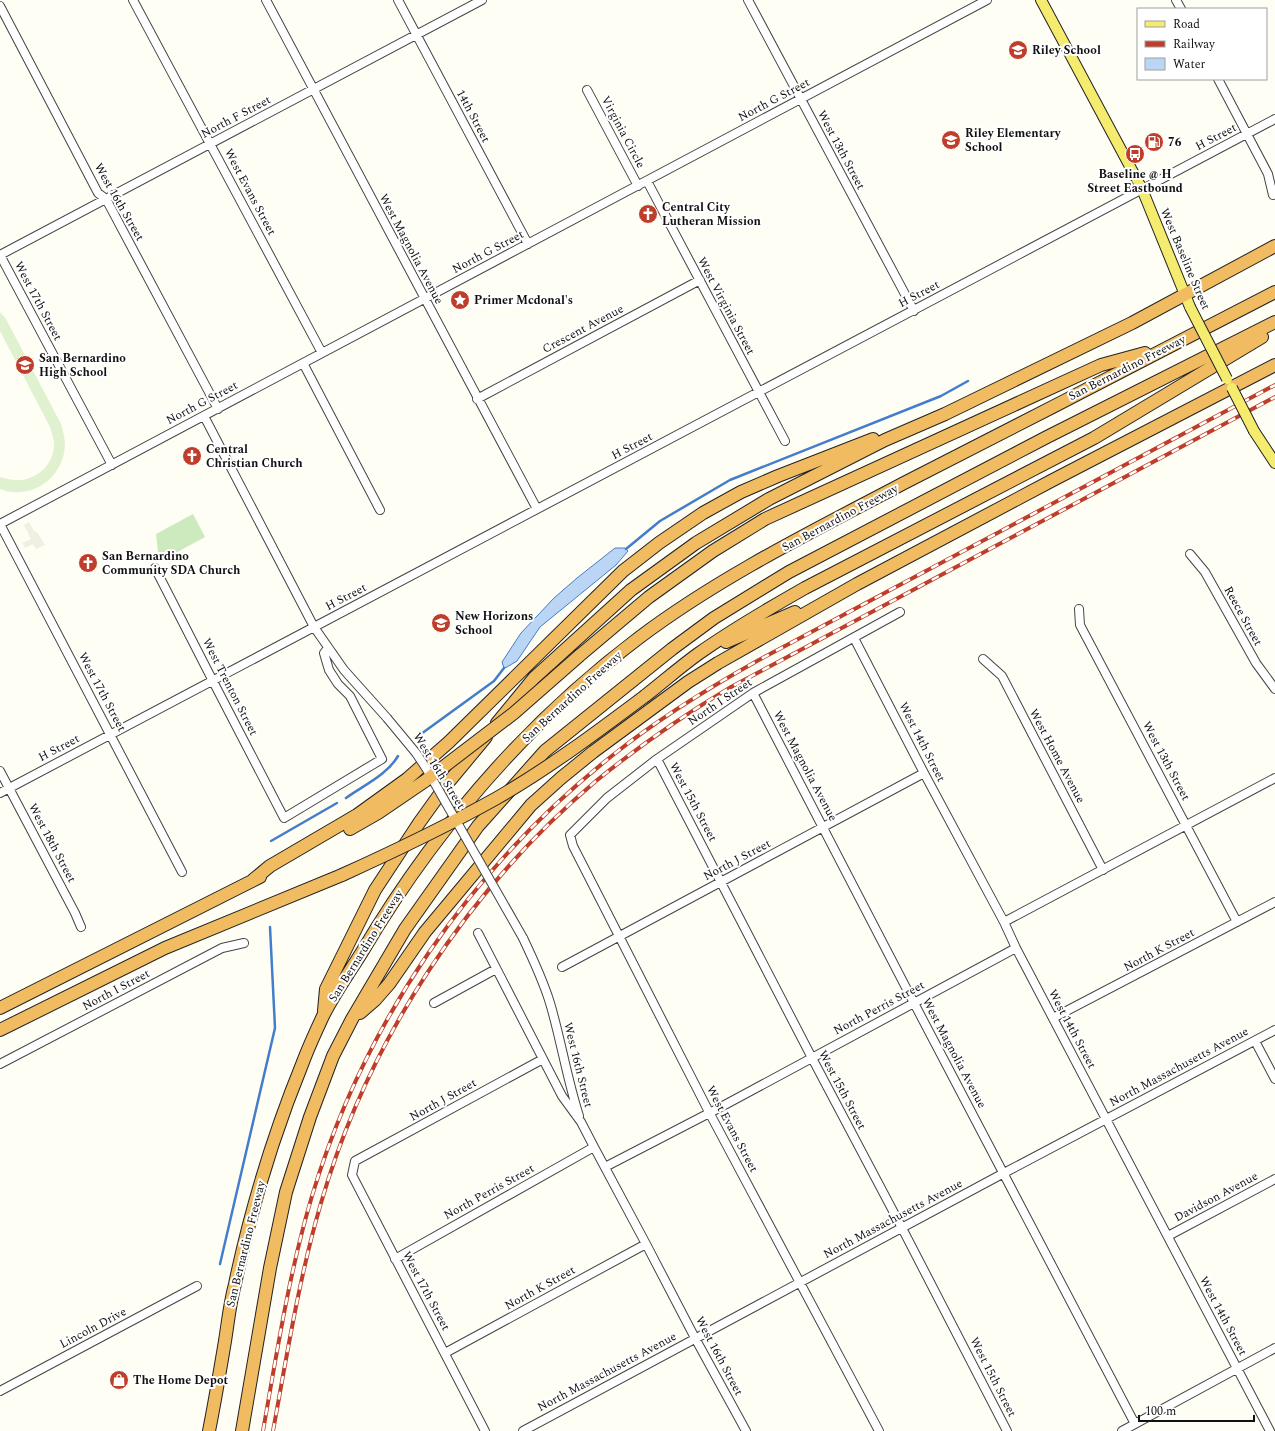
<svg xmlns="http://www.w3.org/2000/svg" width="1275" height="1431" viewBox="0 0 1275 1431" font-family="Spectral,serif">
<rect width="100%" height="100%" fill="#fffef5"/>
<path fill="#cdeabe" d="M193,514L205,537L172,555L171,553L158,552L156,534Z"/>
<path fill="#e0f1d0" d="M0,312L6,319L61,424C63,431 65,438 65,445C64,473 40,495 12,492C8,492 4,490 0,489V477C5,478 11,480 16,480C35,481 53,466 54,446C54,439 52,433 50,427L0,331Z"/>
<path fill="#f1efe2" d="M29,522L34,531L37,532L45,545L36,549L33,544L25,548L22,543L31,539L24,525Z"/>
<path fill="#bbd5f5" stroke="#437dcb" d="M615,548H625L628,551L616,565L540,627L517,661L507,667L504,668L502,662L521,633L554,598L577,578Z"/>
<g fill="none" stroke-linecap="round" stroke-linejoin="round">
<path stroke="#437dcb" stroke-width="2.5" d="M626,549L660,521L730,480L941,396L968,381
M421,734L494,681L504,668
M346,798C364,785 387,775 398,756
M271,841L337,803
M220,1264L275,1028L270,927"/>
<g stroke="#444" stroke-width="10">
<path id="minor" d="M133,0L322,353
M266,0L537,509
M398,0L528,244
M748,0L914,311
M1176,0L1181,9
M0,6L98,193L106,199L218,409
M1218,79L1268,174L1273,195
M587,90L638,186
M647,181L785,441
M303,363L380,510
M477,399L700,280
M204,416L314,627L344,670L387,718
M112,465L0,255L482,0
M0,524L987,0
M0,524L182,872
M1190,554L1205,572L1256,663L1275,689
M155,568L217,689L284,818L382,759L350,696L338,684L329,670L324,653L328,648
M1079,609L1080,625L1237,922
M854,638L924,773L1004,922L1016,948L1270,1431
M983,659L1002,676L1103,870
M753,693L914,1003L1135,1424
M657,759L812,1058L902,1228L1007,1431
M0,771L75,913L81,927
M0,793L1275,119
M1004,922L1275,778
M478,933L562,1096L581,1122L594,1147L646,1244L695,1338L746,1431
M523,938C533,959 543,980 550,1003C561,1040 567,1079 579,1116
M562,967L924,773
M434,1003L496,969
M1053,1018L1275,902
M1255,1041L1275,1079
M0,1064L222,948L244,943
M605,1167L719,1108L1016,948
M1168,1236L1275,1179
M395,1259L594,1147
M445,1353L646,1244
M0,1391L197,1286
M485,1431L352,1175L355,1161L543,1059
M523,1431L1004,1173L1275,1030
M879,1431L709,1112L573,846L570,835L607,798L657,759L753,693L900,612
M1122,1431L1275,1348"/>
</g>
<g stroke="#222" stroke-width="12">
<path id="major" d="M1041,0L1142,189L1190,307
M1254,431L1275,463"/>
</g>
<g stroke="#222" stroke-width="14">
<path id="highway" d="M726,642L795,612
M579,656L649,597L713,551L765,519L1101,365L1145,353
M645,696C663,682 680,667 698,654C732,630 768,609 805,588L1094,438L1262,337
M497,723L534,678L631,590L696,543L769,499L885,440L945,414L1132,323L1275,246
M350,829L378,813L425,781
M253,880L270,866L357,815L407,779L449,742L623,571L659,543L703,513L741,492L778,476L873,439
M0,1008L260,877
M324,1011L326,989L375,890L419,823L447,784L486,737
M360,1013L375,1000L389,984L425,932L531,805L561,778L593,752L688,682L718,663L857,584L1053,480L1275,365
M0,1030L165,948L342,875
M209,1431C215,1401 220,1371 225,1341C228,1322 230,1302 235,1284C251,1208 274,1133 303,1062C309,1046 316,1031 323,1016C334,994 349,973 362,952C435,829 526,723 640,637C721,576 817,529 906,482C1029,419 1153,356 1275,292
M242,1431L270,1268L286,1192L310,1117L333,1056L352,1019L405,929L478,826L545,751L672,649L714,618L789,572L1047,437L1275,322"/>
</g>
<use href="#minor" stroke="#fff" stroke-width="8"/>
<use href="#major" stroke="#f5eb6f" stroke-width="10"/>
<use href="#highway" stroke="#f0bb61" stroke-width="12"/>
<g stroke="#bf3d2b" stroke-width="4">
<path id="rail" d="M263,1431C277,1352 289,1273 312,1196C364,1023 471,867 613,755C658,719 707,689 757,661L1275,385
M273,1431C287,1355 299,1278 321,1203C368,1041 467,890 596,781C639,746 684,715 731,687L1275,397"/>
</g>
<use href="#rail" stroke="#fff" stroke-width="2.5" stroke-dasharray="8" stroke-linecap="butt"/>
<g stroke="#444" stroke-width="10" stroke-linecap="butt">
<path id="minor-bridge" d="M387,718L416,753L426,768L523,938"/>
</g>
<g stroke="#222" stroke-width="12" stroke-linecap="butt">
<path id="major-bridge" d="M1190,307L1227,379
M1232,388L1254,431"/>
</g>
<g stroke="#222" stroke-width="14" stroke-linecap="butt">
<path id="highway-bridge" d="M425,781L514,713L579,656
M342,875C395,851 447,826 497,798C549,768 597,732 645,696"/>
</g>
<use href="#minor-bridge" stroke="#fff" stroke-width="8"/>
<use href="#major-bridge" stroke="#f5eb6f" stroke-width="10"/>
<use href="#highway-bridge" stroke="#f0bb61" stroke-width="12"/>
</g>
<defs>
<g id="school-disc" transform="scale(1)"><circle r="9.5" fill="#bf3d2b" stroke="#fff"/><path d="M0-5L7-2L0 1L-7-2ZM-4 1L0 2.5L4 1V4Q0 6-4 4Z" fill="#fff"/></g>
<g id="fuel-disc" transform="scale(1)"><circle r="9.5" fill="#bf3d2b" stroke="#fff"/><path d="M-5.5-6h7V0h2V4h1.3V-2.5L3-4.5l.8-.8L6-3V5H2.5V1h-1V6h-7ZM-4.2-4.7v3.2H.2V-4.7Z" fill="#fff"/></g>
<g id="bus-disc" transform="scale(1)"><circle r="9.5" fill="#bf3d2b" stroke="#fff"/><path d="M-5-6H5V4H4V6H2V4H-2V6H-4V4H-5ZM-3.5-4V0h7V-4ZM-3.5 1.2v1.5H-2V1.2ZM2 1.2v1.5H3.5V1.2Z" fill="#fff"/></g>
<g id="church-disc" transform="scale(1)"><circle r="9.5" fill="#bf3d2b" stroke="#fff"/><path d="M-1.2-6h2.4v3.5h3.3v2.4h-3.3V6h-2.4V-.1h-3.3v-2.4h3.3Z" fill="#fff"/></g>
<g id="sight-disc" transform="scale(1)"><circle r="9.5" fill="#bf3d2b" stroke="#fff"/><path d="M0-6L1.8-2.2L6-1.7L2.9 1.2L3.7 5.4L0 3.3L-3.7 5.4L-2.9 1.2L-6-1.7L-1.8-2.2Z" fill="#fff"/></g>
<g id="shop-disc" transform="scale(1)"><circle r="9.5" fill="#bf3d2b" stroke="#fff"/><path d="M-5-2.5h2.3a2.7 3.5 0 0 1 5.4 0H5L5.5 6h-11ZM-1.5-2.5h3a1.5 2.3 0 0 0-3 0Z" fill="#fff"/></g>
</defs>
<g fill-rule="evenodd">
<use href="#school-disc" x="1018" y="50"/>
<use href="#school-disc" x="951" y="140"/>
<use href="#fuel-disc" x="1154" y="142"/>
<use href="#bus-disc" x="1135" y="154"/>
<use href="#church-disc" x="648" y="214"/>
<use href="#sight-disc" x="460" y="300"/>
<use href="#school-disc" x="25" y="365"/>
<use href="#church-disc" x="192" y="456"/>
<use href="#church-disc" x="88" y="563"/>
<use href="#school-disc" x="441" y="623"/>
<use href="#shop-disc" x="119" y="1380"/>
</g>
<g text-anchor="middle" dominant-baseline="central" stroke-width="4" stroke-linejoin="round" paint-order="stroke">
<g font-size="12" font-weight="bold" fill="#111" stroke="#fff" text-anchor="start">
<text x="1032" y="50">Riley School</text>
<text x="965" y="133">Riley Elementary<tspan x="965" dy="14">School</tspan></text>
<text x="1168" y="142">76</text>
<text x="1135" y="174" text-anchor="middle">Baseline @ H<tspan x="1135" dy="14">Street Eastbound</tspan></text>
<text x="662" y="207">Central City<tspan x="662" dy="14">Lutheran Mission</tspan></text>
<text x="474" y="300">Primer Mcdonal's</text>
<text x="39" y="358">San Bernardino<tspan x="39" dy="14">High School</tspan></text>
<text x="206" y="449">Central<tspan x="206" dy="14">Christian Church</tspan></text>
<text x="102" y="556">San Bernardino<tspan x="102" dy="14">Community SDA Church</tspan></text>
<text x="455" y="616">New Horizons<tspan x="455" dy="14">School</tspan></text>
<text x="133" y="1380">The Home Depot</text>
</g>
<g font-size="12" fill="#111" stroke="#fff">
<text transform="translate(774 100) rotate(-28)">North G Street</text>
<text transform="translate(473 116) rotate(62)">14th Street</text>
<text transform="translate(236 117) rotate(-28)">North F Street</text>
<text transform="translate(623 132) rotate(62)">Virginia Circle</text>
<text transform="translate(1216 137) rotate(-28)">H Street</text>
<text transform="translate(841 150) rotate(62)">West 13th Street</text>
<text transform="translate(250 192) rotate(62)">West Evans Street</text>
<text transform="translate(119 202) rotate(60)">West 16th Street</text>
<text transform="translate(411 249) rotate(62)">West Magnolia Avenue</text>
<text transform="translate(488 252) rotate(-28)">North G Street</text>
<text transform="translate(1185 259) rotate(67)">West Baseline Street</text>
<text transform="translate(919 294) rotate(-28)">H Street</text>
<text transform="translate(38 301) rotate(62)">West 17th Street</text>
<text transform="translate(726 306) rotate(62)">West Virginia Street</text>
<text transform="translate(583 329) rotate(-28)">Crescent Avenue</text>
<text transform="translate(1127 368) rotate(-27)">San Bernardino Freeway</text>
<text transform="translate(202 403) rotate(-28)">North G Street</text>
<text transform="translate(632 446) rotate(-28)">H Street</text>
<text transform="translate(840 518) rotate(-28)">San Bernardino Freeway</text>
<text transform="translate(346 597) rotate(-28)">H Street</text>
<text transform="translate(1243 616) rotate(61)">Reece Street</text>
<text transform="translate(230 687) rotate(63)">West Trenton Street</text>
<text transform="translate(102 692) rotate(62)">West 17th Street</text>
<text transform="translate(572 697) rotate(-42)">San Bernardino Freeway</text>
<text transform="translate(720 702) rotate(-34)">North I Street</text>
<text transform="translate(922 742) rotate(63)">West 14th Street</text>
<text transform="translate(59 748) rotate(-28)">H Street</text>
<text transform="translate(1057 756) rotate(62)">West Home Avenue</text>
<text transform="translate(1166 761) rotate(62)">West 13th Street</text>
<text transform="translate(805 766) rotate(62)">West Magnolia Avenue</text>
<text transform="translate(439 771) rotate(58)">West 16th Street</text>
<text transform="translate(693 802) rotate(62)">West 15th Street</text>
<text transform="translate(52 843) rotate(62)">West 18th Street</text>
<text transform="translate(737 860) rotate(-28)">North J Street</text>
<text transform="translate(366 946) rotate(-58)">San Bernardino Freeway</text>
<text transform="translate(1159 950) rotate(-28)">North K Street</text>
<text transform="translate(116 990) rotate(-28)">North I Street</text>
<text transform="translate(879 1008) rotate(-28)">North Perris Street</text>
<text transform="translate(1072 1029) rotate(62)">West 14th Street</text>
<text transform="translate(954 1053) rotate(62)">West Magnolia Avenue</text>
<text transform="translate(578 1065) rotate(76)">West 16th Street</text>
<text transform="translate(1179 1067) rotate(-28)">North Massachusetts Avenue</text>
<text transform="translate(842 1090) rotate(62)">West 15th Street</text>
<text transform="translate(443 1100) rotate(-29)">North J Street</text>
<text transform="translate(732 1129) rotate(62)">West Evans Street</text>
<text transform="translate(489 1192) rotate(-29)">North Perris Street</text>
<text transform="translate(1216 1197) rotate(-28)">Davidson Avenue</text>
<text transform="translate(893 1219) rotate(-28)">North Massachusetts Avenue</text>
<text transform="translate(246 1244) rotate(-76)">San Bernardino Freeway</text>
<text transform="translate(540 1288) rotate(-29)">North K Street</text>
<text transform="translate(426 1291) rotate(62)">West 17th Street</text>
<text transform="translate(1223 1316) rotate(62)">West 14th Street</text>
<text transform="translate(93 1328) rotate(-28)">Lincoln Drive</text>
<text transform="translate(719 1356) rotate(62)">West 16th Street</text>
<text transform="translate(607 1372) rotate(-28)">North Massachusetts Avenue</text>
<text transform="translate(993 1377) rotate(63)">West 15th Street</text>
</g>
</g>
<rect x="1137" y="8" width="130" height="72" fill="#ffffff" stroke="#a0a0a0"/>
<rect x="1145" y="21" width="20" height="6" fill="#f5eb6f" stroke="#a0a0a0"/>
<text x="1173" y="28" font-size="12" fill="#111111">Road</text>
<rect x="1145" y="41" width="20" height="6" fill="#bf3d2b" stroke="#a0a0a0"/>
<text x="1173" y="48" font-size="12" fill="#111111">Railway</text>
<rect x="1145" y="58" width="20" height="12" fill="#bbd5f5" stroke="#a0a0a0"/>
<text x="1173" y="68" font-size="12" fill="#111111">Water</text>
<path d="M1139 1415v6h115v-6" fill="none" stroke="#111111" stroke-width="2"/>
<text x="1145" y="1415" font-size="12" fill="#111111" stroke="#ffffff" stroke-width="3" paint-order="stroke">100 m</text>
</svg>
